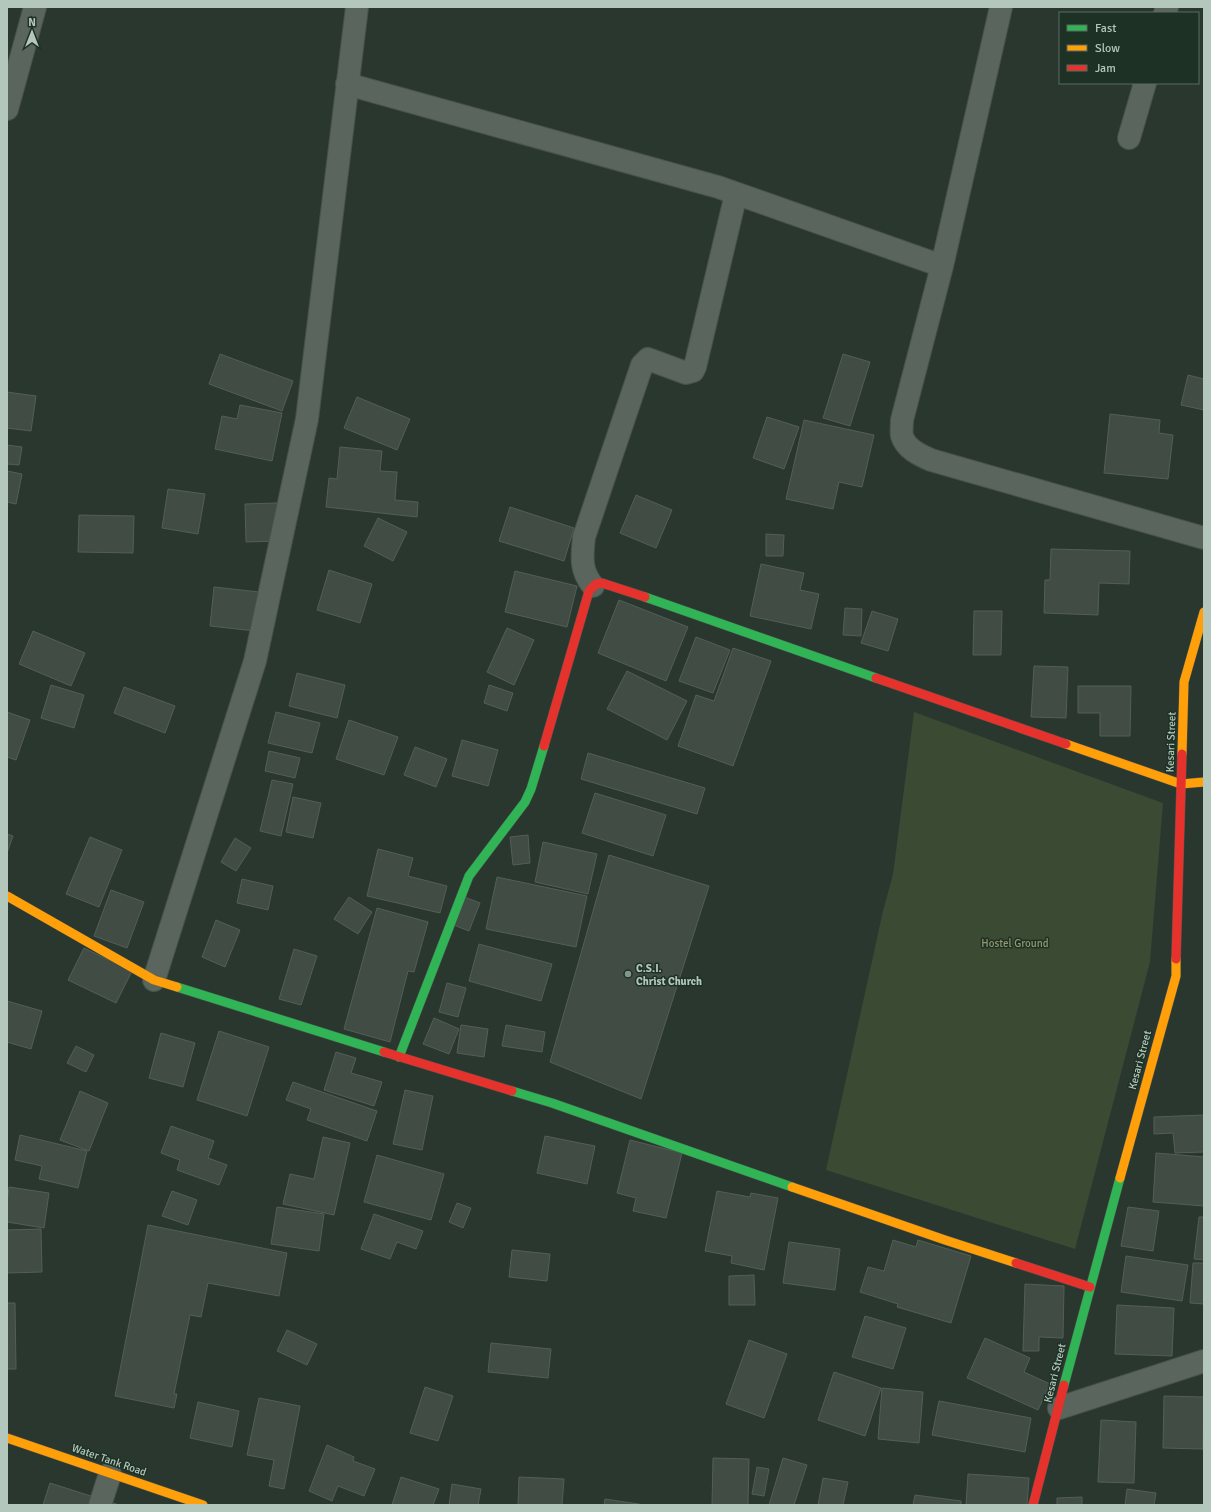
<svg xmlns="http://www.w3.org/2000/svg" width="1211" height="1512" viewBox="0 0 1211 1512" font-family="Signika,sans-serif">
<rect width="100%" height="100%" fill="#2a372e"/>
<path fill="#3a4a33" d="M914,712L1163,803L1150,962L1075,1249L826,1170L883,911L893,874Z"/>
<path fill="#414c45" stroke="#525f56" d="M220,354L293,381L282,411L209,384Z
M843,354L870,362L850,426L823,418Z
M1188,375L1204,379V410L1181,405Z
M7,392L36,396L31,431L7,428Z
M357,397L410,419L397,450L344,428Z
M240,405L282,413L272,461L215,449L222,416L237,419Z
M1110,414L1160,420L1159,433L1173,435L1168,479L1104,473Z
M767,417L799,427L784,469L753,458Z
M804,420L874,435L862,487L839,482L833,509L786,499Z
M7,445L22,447L19,465L7,464Z
M340,447L382,451L380,471L397,472L395,500L418,502L417,517L326,507L329,478L337,479Z
M7,471L22,474L16,504L7,502Z
M168,489L205,494L198,534L162,528Z
M636,495L672,510L656,548L620,533Z
M277,503L279,541L246,542L245,504Z
M510,507L574,528L564,561L499,541Z
M79,515L134,516L133,553L78,552Z
M378,518L407,532L393,561L364,546Z
M766,534L784,535L783,556H766Z
M1051,549L1130,551L1129,584L1099,583L1098,615L1044,613L1045,580H1050Z
M761,564L804,573L800,590L819,594L811,629L750,616Z
M329,570L372,584L360,623L317,610Z
M515,571L577,586L567,627L505,612Z
M214,587L259,592L255,631L210,626Z
M619,600L688,627L666,681L598,653Z
M845,608L862,609L861,636L843,635Z
M872,611L898,619L888,651L861,643Z
M974,611H1002L1001,655H973Z
M507,628L534,640L514,685L487,672Z
M33,631L85,653L71,686L19,664Z
M696,637L730,650L713,693L679,681Z
M733,648L771,661L733,766L678,746L696,695L714,701Z
M1034,666L1068,667L1066,718L1031,717Z
M627,671L687,701L667,740L607,709Z
M297,673L345,685L337,718L289,706Z
M51,685L84,695L74,728L41,718Z
M489,685L513,693L507,711L484,703Z
M1078,686H1131L1130,736H1100V713H1078Z
M124,687L175,706L165,733L114,713Z
M7,712L30,720L16,760L7,757Z
M276,712L320,723L312,753L268,743Z
M349,720L398,737L384,775L336,759Z
M462,740L498,750L488,786L452,776Z
M415,747L447,759L436,787L404,775Z
M269,751L300,758L295,778L265,771Z
M588,753L705,788L697,814L581,779Z
M272,780L293,784L281,836L260,831Z
M595,793L666,815L653,856L582,833Z
M293,797L321,803L313,838L286,832Z
M7,834L13,836L7,853Z
M528,835L530,863L513,865L510,837Z
M90,837L122,850L99,907L66,894Z
M235,838L251,848L236,871L221,862Z
M543,842L597,854L588,894L535,882Z
M378,849L413,858L408,876L447,886L440,913L367,896Z
M609,855L709,886L641,1099L550,1062Z
M497,877L587,896L576,947L486,929Z
M242,879L273,886L268,910L237,903Z
M111,890L144,902L127,948L94,936Z
M462,896L480,903L469,931L451,924Z
M349,897L372,912L358,934L334,919Z
M377,908L428,922L414,972L408,971L390,1042L344,1029Z
M216,920L240,930L225,967L202,957Z
M479,944L552,964L541,1001L469,981Z
M84,948L132,971L116,1003L68,980Z
M294,949L317,956L301,1005L279,999Z
M447,983L466,988L458,1017L439,1012Z
M7,1001L42,1011L31,1049L7,1042Z
M434,1018L459,1029L449,1054L423,1044Z
M461,1025L488,1029L484,1057L457,1053Z
M506,1025L545,1032L542,1052L502,1046Z
M219,1031L269,1047L247,1116L197,1100Z
M161,1033L195,1043L183,1087L149,1078Z
M76,1046L94,1055L86,1072L67,1063Z
M336,1052L356,1058L351,1073L382,1082L374,1106L324,1090Z
M293,1082L377,1111L367,1141L307,1120L311,1109L286,1100Z
M405,1090L433,1096L422,1150L393,1144Z
M80,1091L108,1103L89,1151L60,1140Z
M1204,1115V1152L1175,1153L1173,1133L1154,1134V1117Z
M171,1126L214,1141L208,1158L227,1165L219,1185L177,1170L180,1160L161,1153Z
M20,1135L87,1151L78,1188L39,1179L42,1166L15,1160Z
M545,1136L595,1146L587,1184L537,1173Z
M323,1137L350,1143L334,1215L283,1204L290,1174L314,1179Z
M630,1140L682,1153L666,1218L633,1211L636,1198L617,1193Z
M1156,1153L1204,1157V1206L1153,1202Z
M377,1155L444,1174L431,1220L364,1202Z
M9,1187L49,1193L44,1228L7,1222V1203Z
M172,1191L197,1200L188,1225L162,1216Z
M717,1191L750,1197L751,1193L778,1198L764,1270L731,1263L732,1256L705,1251Z
M457,1203L471,1208L463,1228L449,1222Z
M277,1207L324,1214L319,1251L271,1244Z
M1128,1207L1159,1211L1153,1251L1121,1246Z
M374,1214L423,1231L416,1249L397,1242L390,1259L361,1249Z
M1199,1217H1204V1260L1194,1259Z
M148,1225L287,1253L279,1296L208,1283L201,1317L190,1315L174,1394H177L174,1408L115,1396Z
M41,1229L42,1272L7,1273V1230Z
M893,1240L916,1247L918,1240L971,1256L951,1323L897,1307L898,1304L860,1292L868,1267L884,1271Z
M789,1242L840,1249L835,1290L783,1283Z
M512,1250L550,1254L547,1281L509,1277Z
M1126,1256L1188,1265L1182,1301L1121,1292Z
M1193,1263H1204V1304L1190,1303Z
M754,1275L755,1305H729V1276Z
M1025,1284L1064,1286L1063,1338L1039,1337V1351H1023Z
M7,1303H15L16,1369H7Z
M1117,1305L1174,1308L1172,1356L1115,1354Z
M865,1316L906,1328L893,1369L852,1357Z
M287,1330L317,1344L307,1365L277,1351Z
M985,1338L1030,1358L1024,1372L1050,1384L1038,1410L967,1378Z
M749,1340L787,1354L764,1418L726,1404Z
M491,1343L551,1349L548,1378L488,1372Z
M834,1372L881,1388L865,1436L818,1420Z
M425,1387L453,1396L438,1441L410,1433Z
M882,1388L923,1392L919,1443L878,1439Z
M1164,1396L1204,1397L1203,1449L1163,1448Z
M259,1398L300,1406L284,1489L269,1486L274,1460L247,1455Z
M939,1401L1031,1418L1025,1452L932,1435Z
M198,1402L239,1411L232,1447L190,1438Z
M1101,1420L1136,1422L1134,1483L1098,1482Z
M327,1445L354,1457L353,1461L375,1469L364,1496L338,1486L332,1501L309,1491Z
M713,1458L749,1459L748,1505H712Z
M783,1458L807,1465L794,1505H769Z
M757,1467L769,1469L764,1496L752,1494Z
M968,1474L1029,1478L1027,1505H966Z
M401,1477L439,1489L433,1505H392Z
M519,1477L564,1479L562,1505H518Z
M823,1478L848,1482L843,1505H818Z
M50,1483L119,1505H43Z
M452,1484L481,1489L478,1505H449Z
M1127,1489L1156,1493L1154,1505H1125Z
M915,1495L961,1501V1505H913Z
M1082,1497V1505H1057V1498Z
M605,1499L645,1505H604Z"/>
<g fill="none" stroke-linecap="round" stroke-linejoin="round">
<g stroke="#48524c" stroke-width="24">
<path id="street" d="M1001,7L942,266L902,420C902,425 901,431 902,436C906,449 920,455 931,460L1204,538
M1165,13L1167,7
M347,84L718,187L942,266
M7,109L35,7
M1129,138L1145,83
M593,586C580,570 582,557 584,537L642,365L648,359L686,373L693,371L695,367L736,194
M154,980L255,661L307,419L357,7
M1059,1408L1204,1361
M100,1505L110,1474"/>
</g>
<g stroke="#48524c" stroke-width="10">
<path id="fast" d="M645,597L876,678
M177,987L384,1052
M399,1057L469,876L525,802L531,789L544,746
M512,1091L552,1103L792,1187
M1064,1385L1120,1178"/>
</g>
<g stroke="#48524c" stroke-width="10">
<path id="slow" d="M1066,744L1181,784L1204,782
M1182,754L1184,682L1204,612
M7,896L154,980L177,987
M1120,1178L1176,976V959
M792,1187L945,1240L1016,1263
M7,1438L203,1505"/>
</g>
<g stroke="#48524c" stroke-width="10">
<path id="jam" d="M876,678L1066,744
M544,746L589,591L596,584L602,583L645,597
M1176,959L1182,754
M384,1052L512,1091
M1016,1263L1090,1287
M1033,1505L1064,1385"/>
</g>
<use href="#street" stroke="#5a655e" stroke-width="22"/>
<use href="#fast" stroke="#30b455" stroke-width="9"/>
<use href="#slow" stroke="#ff9f0a" stroke-width="9"/>
<use href="#jam" stroke="#e5322d" stroke-width="9"/>
</g>
<circle fill="#84958a" stroke="#1e3125" stroke-width="1.5" cx="628" cy="974" r="4"/>
<g text-anchor="middle" dominant-baseline="central" stroke-width="3" stroke-linejoin="round" paint-order="stroke">
<g font-size="11" fill="#b4c7bc" stroke="#1e3125">
<text transform="translate(1171 742) rotate(-88)">Kesari Street</text>
<text transform="translate(1140 1060) rotate(-75)">Kesari Street</text>
<text transform="translate(1055 1373) rotate(-76)">Kesari Street</text>
<text transform="translate(109 1460) rotate(19)">Water Tank Road</text>
</g>
<g font-size="11" fill="#97976d" stroke="#1e3125">
<text x="1015" y="943">Hostel Ground</text>
</g>
<g font-size="11" font-weight="bold" fill="#b4c7bc" stroke="#1e3125" text-anchor="start">
<text x="636" y="968">C.S.I.<tspan x="636" dy="13">Christ Church</tspan></text>
</g>
</g>
<rect width="1211" height="1512" fill="none" stroke="#b4c7bc" stroke-width="16"/>
<rect x="1059" y="12" width="140" height="72" fill="#1e3125" stroke="#5a6d61"/>
<rect x="1067" y="25" width="20" height="6" fill="#30b455" stroke="#5a6d61"/>
<text x="1095" y="32" font-size="12" fill="#b4c7bc">Fast</text>
<rect x="1067" y="45" width="20" height="6" fill="#ff9f0a" stroke="#5a6d61"/>
<text x="1095" y="52" font-size="12" fill="#b4c7bc">Slow</text>
<rect x="1067" y="65" width="20" height="6" fill="#e5322d" stroke="#5a6d61"/>
<text x="1095" y="72" font-size="12" fill="#b4c7bc">Jam</text>
<g transform="translate(32 32)" stroke="#1e3125" stroke-width="3" paint-order="stroke">
<path d="M0-3L7 15L0 10L-7 15Z" fill="#b4c7bc"/>
<text y="-6" font-size="11" font-weight="bold" text-anchor="middle" fill="#b4c7bc">N</text>
</g>
</svg>
